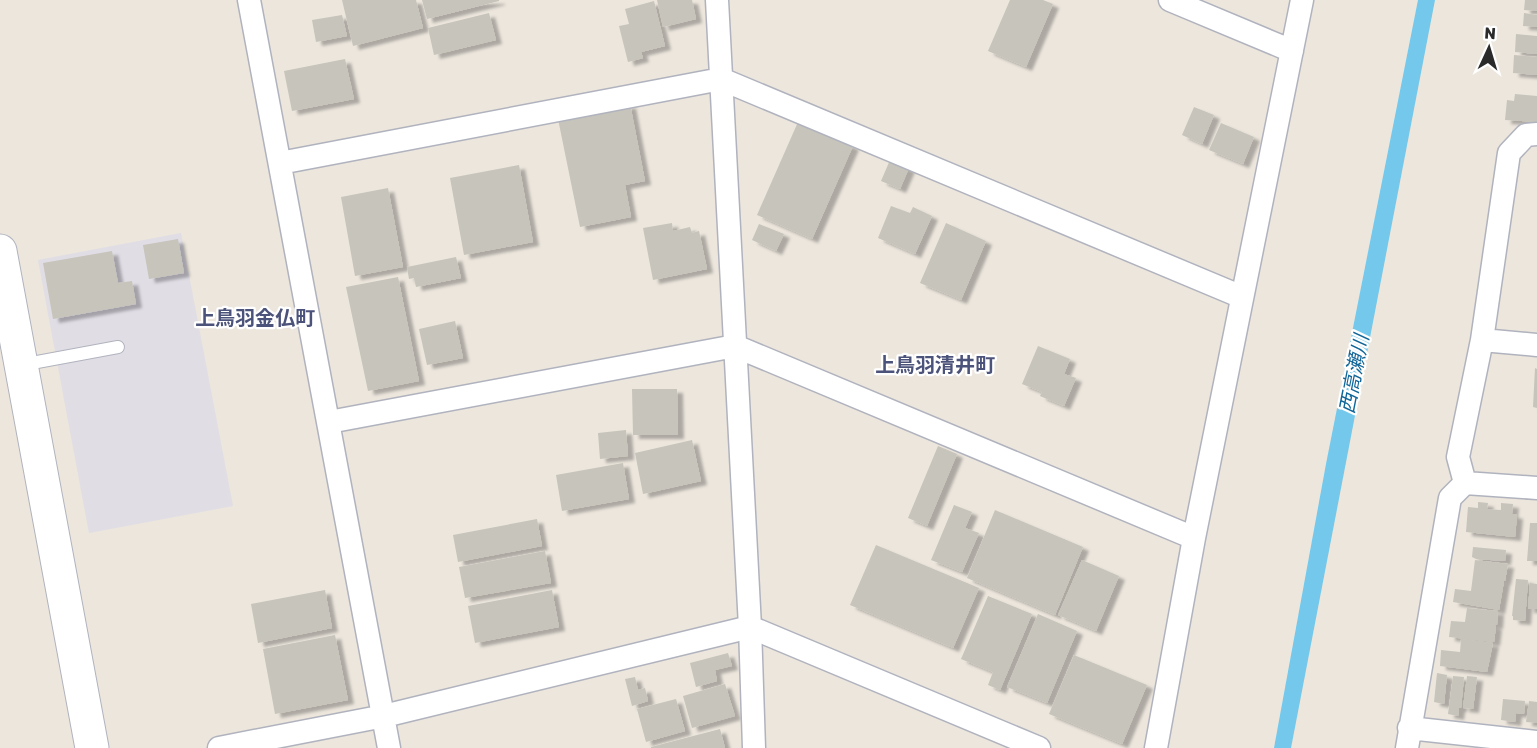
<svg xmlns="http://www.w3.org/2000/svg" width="1537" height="748" viewBox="0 0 1537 748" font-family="Rubik,'Noto Sans JP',sans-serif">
<defs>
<filter id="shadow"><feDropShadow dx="6" dy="4" stdDeviation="1.5" flood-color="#0004"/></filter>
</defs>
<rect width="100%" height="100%" fill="#ece6dd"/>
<path fill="#e0dde5" d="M181,233L233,506L89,533L38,260Z"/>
<path fill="#73c8eb" d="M1418,0H1435L1291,748H1274L1326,464Z"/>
<path fill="#c7c4bb" filter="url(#shadow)" d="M342,0H416L423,28L353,46Z
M422,0H499V1L427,19Z
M657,0H692L696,19L663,27Z
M1010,0H1043L1053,4L1026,67L988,51Z
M1525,0H1537V11L1524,10Z
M654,1L665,46L641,52L643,58L628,62L619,26L629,24L625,9Z
M489,13L496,40L434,55L428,28Z
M1524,13L1537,15V27L1523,26Z
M342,15L347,36L316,42L312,20Z
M1516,34L1537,36V54L1515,52Z
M1514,55L1537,57V75L1513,73Z
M345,59L354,99L292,111L284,71Z
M1515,94L1537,96V122L1505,120L1507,100L1514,101Z
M630,104L645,181L625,185L631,217L580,227L558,119Z
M1194,107L1214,115L1202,144L1182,135Z
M798,122L853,146L812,239L757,215Z
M1221,123L1254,137L1243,164L1209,150Z
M890,160L909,168L900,189L881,181Z
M519,165L533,242L464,255L450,178Z
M388,188L403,267L355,276L341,197Z
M891,206L910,213L913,207L932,216L915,254L878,238Z
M672,223L673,231L690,227L692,233L699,231L707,269L653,280L643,228Z
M946,223L986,241L961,300L920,283Z
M759,224L784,234L776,251L752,240Z
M178,239L184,273L149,279L143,245Z
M112,251L118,283L132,281L136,304L53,319L43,263Z
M456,257L461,278L416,287L414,278L409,279L407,267Z
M398,277L419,381L368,391L346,287Z
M455,321L463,358L427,365L419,329Z
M1038,346L1070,359L1064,374L1076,378L1064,406L1040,396L1042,392L1022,384Z
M1535,368L1537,369V408L1533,407Z
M632,389H677L678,435H633Z
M626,430L628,456L600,459L598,433Z
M692,440L701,481L643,494L635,453Z
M938,446L957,454L927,526L908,518Z
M623,463L629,499L562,511L556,475Z
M1478,502L1488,503L1487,509L1501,510V503L1513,504L1512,514L1517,515L1515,537L1466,532L1468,507L1478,508Z
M954,505L972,512L965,528L979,533L962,572L931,560Z
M995,510L1083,547L1055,615L967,578Z
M537,519L542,546L458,562L453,535Z
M1530,523H1537V561H1527Z
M876,545L979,588L953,648L850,605Z
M1473,547L1506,550L1505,561L1476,559L1472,557Z
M545,551L551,583L465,598L459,567Z
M1082,560L1119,576L1096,631L1058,615Z
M1475,560L1508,564L1505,581L1482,578L1504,581L1499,610L1453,602L1455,589L1471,591Z
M1516,579L1528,580L1525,621L1513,620V616H1512Z
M1530,583L1537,584V609H1528Z
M325,590L332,628L258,643L251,604Z
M552,590L559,627L475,643L468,606Z
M988,596L1032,614L1000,690L988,685L993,672L961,659Z
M1467,608L1498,611L1497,625L1490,624L1496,626L1494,642L1449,637L1451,621L1465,622Z
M1038,614L1077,631L1047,703L1007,687Z
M335,635L348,700L275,714L263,649Z
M1461,639L1493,643L1487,672L1440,666L1441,650L1460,652Z
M728,653L732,666L715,670L717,681L696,687L690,663Z
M1074,655L1147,685L1122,744L1049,714Z
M1437,673L1447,675L1444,704L1434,702Z
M1453,676L1464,677L1461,708H1459L1458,716L1448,714Z
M1467,676L1477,677L1473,709L1463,708Z
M635,677L638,690L645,688L648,701L632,706L625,679Z
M725,684L735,716L692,728L683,696Z
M676,699L685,731L646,742L637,709Z
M1503,699L1525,701L1524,714L1516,713L1515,722L1501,720Z
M1529,701L1537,702V723L1526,722Z
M720,729L725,748H651V747Z"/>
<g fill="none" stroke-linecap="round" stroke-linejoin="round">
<g stroke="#b0b3be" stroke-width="14">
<path id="lane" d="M21,365L118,347"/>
</g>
<g stroke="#b0b3be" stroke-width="25">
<path id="street" d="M249,0L389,748
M717,0L750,627L754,748
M1170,0L1292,51
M280,163L721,79L1242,297
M1482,340L1537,345
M329,422L735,346L1194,538
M1465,483L1537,488
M1409,728L1537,742
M219,748L384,716L750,627L1039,748
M1156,748L1194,538L1302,0
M1407,748L1450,498L1465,483L1458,457L1482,340L1509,153L1526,135L1537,134"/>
</g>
<g stroke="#b0b3be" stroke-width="35">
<path id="secondary" d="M0,251L92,748"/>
</g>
<use href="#lane" stroke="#fff" stroke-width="12"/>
<use href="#street" stroke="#fff" stroke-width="22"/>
<use href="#secondary" stroke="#fff" stroke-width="33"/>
</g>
<g text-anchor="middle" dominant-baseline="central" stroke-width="4.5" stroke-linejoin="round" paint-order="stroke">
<g font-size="20" font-weight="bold" fill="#4c537a" stroke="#fff">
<text x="255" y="318">上鳥羽金仏町</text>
<text x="935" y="365">上鳥羽清井町</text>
</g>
<g font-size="20" font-style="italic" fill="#116698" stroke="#fff">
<text transform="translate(1354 374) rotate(-79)">西高瀬川</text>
</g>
</g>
<g transform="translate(1489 48) rotate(4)" stroke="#ffffff" stroke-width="4.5" paint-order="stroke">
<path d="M0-4.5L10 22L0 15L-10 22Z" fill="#2a2a2a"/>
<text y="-9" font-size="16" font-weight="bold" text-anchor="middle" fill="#2a2a2a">N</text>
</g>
</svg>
